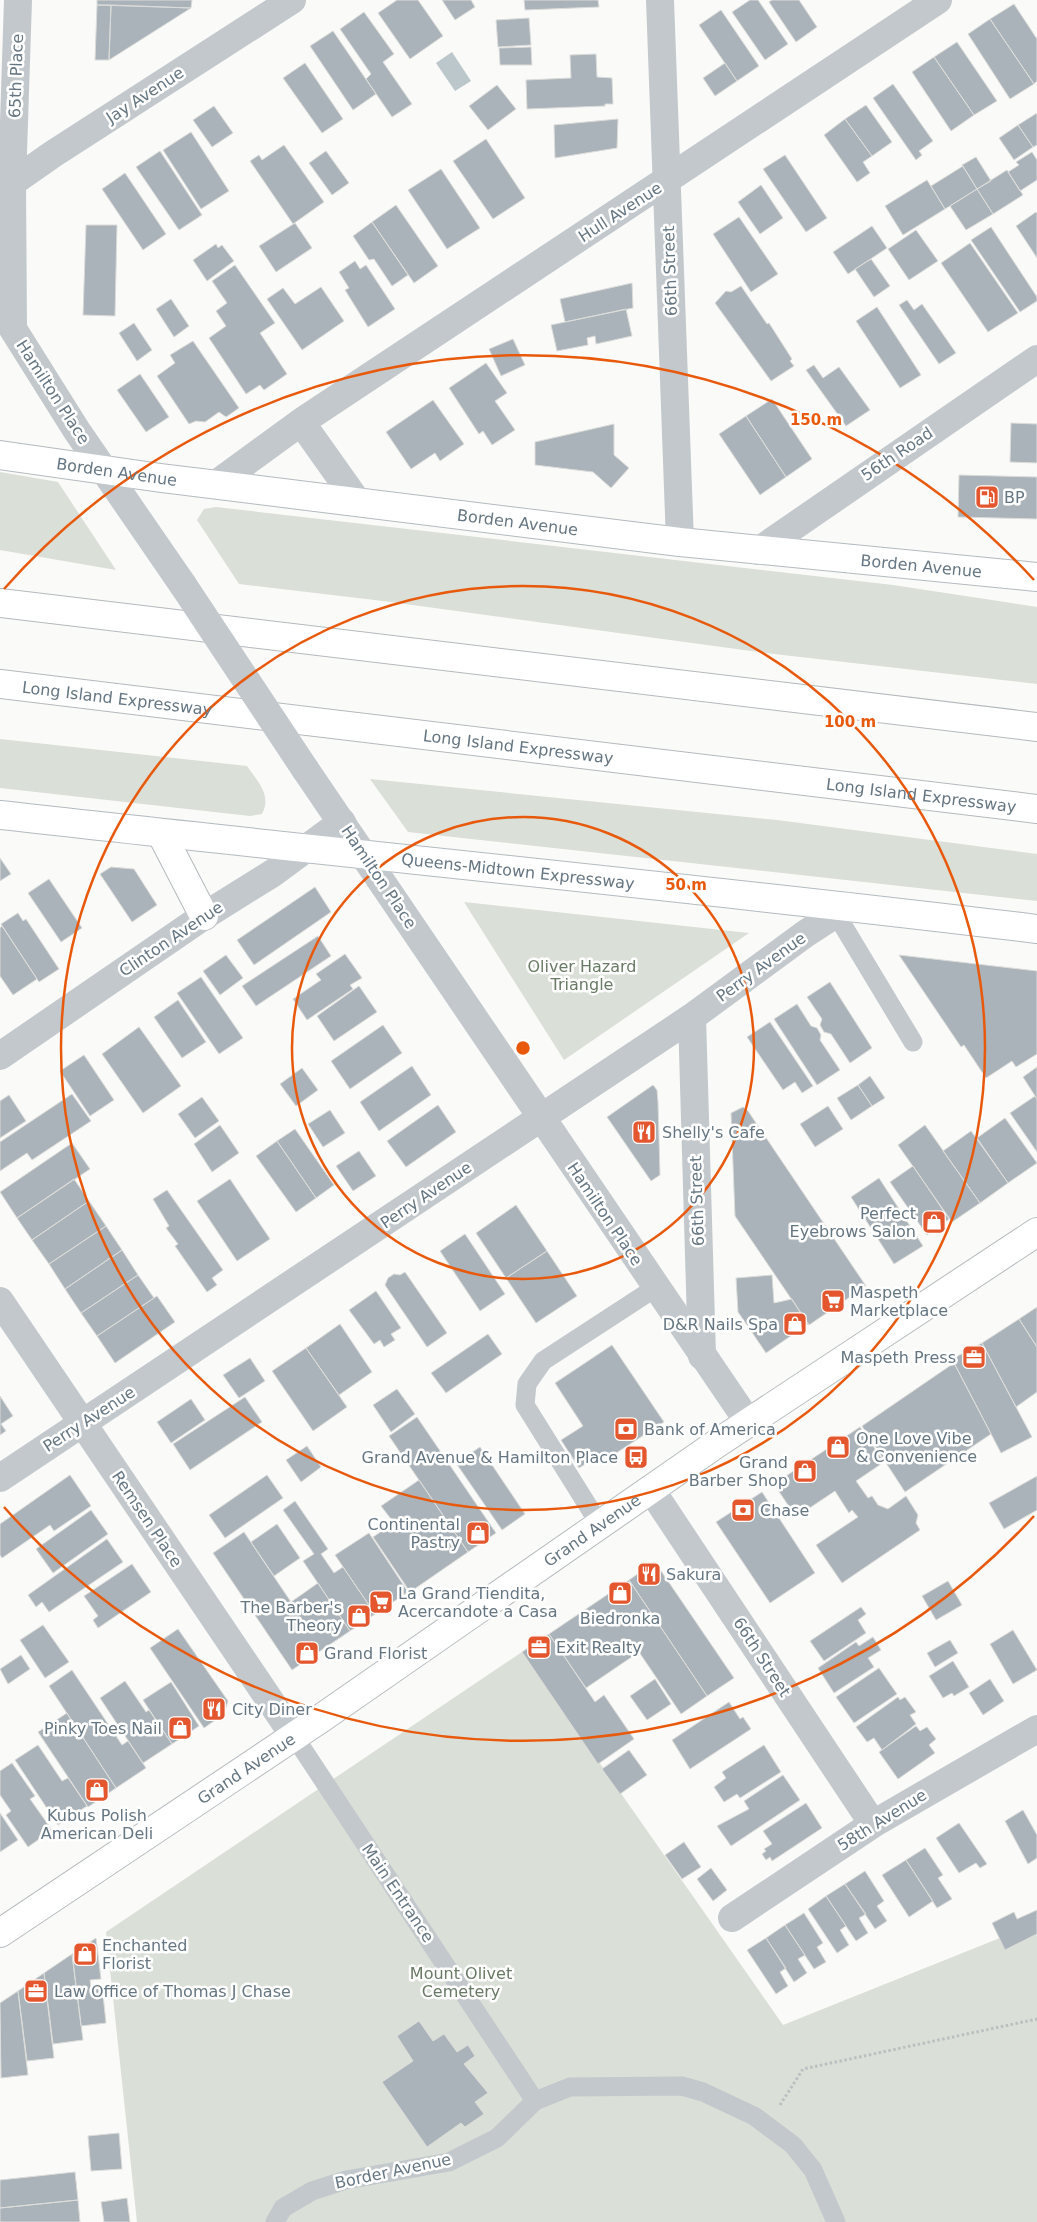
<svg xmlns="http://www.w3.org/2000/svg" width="1037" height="2222" viewBox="0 0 1037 2222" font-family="'DejaVu Sans',sans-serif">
<rect width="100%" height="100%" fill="#fafaf8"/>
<path fill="#dadfd7" d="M0,472L58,482L116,570L0,550Z
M216,507L893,585L1037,607V684L774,654L383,601L239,584L197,520L204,509Z
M0,739L247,766C258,782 272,795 262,814L250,816L0,788Z
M370,779L777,820L1037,854V901L408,832Z
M464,902L749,933L564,1060Z
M522,1652L783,2025L1037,1923V2222H137L106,1932Z"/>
<path fill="#bbc7cb" d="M452,52L471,81L455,91L436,63Z"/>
<path fill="#aab3b9" stroke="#dcdcda" d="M97,0H192L191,8L97,5Z
M397,0H418L443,36L410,59L378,13Z
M442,0H471L475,7L455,20Z
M524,0H598L599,7L525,10Z
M750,0H758L788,44L765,60L732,12Z
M772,0H799L817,27L796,42L769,2Z
M1014,4L1037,39V81L1034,84L990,19Z
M97,5H111L109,60H95Z
M111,5L191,8L109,60Z
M721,10L759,66L737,81L699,25Z
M364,12L394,54L383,62L412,104L392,117L366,79L371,74L340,29Z
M529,18L531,45L498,47L496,20Z
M990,19L1034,84L1010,99L968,34Z
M333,31L376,94L353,110L310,46Z
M957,42L997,101L974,115L934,57Z
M531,47L532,65H500L499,48Z
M596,54L597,77L612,78L613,104H605V106L527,109L526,80L571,78L570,55Z
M934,57L974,115L951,131L912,72Z
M305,63L343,119L322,133L283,78Z
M725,63L737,81L715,96L703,78Z
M893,84L933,141L919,151L922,155L916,160L873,98Z
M497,85L516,109L488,130L469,106Z
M866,105L892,142L872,156L845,119Z
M214,106L233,133L212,147L193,120Z
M1037,113V145L1033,147L1018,125Z
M618,119L617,148L555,158L554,125Z
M845,119L872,156L863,162L870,173L857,182L824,135Z
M1018,125L1033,147L1014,160L999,138Z
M191,132L229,191L201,209L163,150Z
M486,139L525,198L493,219L453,161Z
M284,145L324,202L293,224L250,161L259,155L262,160Z
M160,151L202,215L179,230L136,167Z
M326,151L349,183L332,195L309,163Z
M1032,152L1037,160V180L1020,191L1008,172L1019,165L1016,162Z
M785,155L827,218L806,232L763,169Z
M976,157L991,181L977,189L962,165Z
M963,166L977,189L945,209L931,186Z
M441,169L480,228L447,249L408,190Z
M1007,170L1023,195L993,214L977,189Z
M125,173L166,234L143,250L102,189Z
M927,180L945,209L903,235L885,206Z
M761,185L783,218L760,234L738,202Z
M977,189L993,214L966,230L950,206Z
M396,205L438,266L414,283L372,222Z
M1036,212L1037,213V258L1016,226Z
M739,217L778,274L751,292L713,234Z
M372,222L408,275L392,286L374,259L369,260L353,236Z
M295,223L312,248L276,272L259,246Z
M86,225H117L115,316L83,315Z
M872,226L887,248L848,274L833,252Z
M991,227L1037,297V301L1020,312L971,240Z
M916,230L938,261L909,280L888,249Z
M970,243L1018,313L988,332L941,263Z
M216,244L218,248L222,245L234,261L207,281L193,260Z
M871,259L890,286L874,297L855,269Z
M355,261L360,269L366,265L395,309L368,327L345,290L349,288L339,272Z
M235,265L275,323L260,333L287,374L264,390L260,385L246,394L209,338L226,326L216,311L227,303L212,281Z
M632,283L633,308L565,322L560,299Z
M741,286L767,324L769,323L792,359L790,361L794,366L771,381L715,303L726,291L731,292Z
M321,287L344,321L302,350L267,299L283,288L295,304Z
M171,299L189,326L174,337L156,309Z
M907,300L914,310L922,304L956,353L939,364L899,305Z
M877,307L921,375L900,388L856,321Z
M626,309L632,336L596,344L595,336L587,338L588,345L557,351L551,325Z
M134,323L152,350L137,361L119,333Z
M513,339L525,365L501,376L489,349Z
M193,341L239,408L226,417L219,412L205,422L196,421L189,424L157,376L175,363L170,355Z
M486,363L507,393L495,401L515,430L492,445L483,431L479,434L449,388Z
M814,365L823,378L839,367L870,410L846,426L806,370Z
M140,374L169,417L146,432L117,390Z
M772,399L812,459L786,477L746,416Z
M433,400L464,444L440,461L435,453L411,469L386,432Z
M746,416L786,477L760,495L719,434Z
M1011,423L1037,424V463L1010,462Z
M614,424V455L629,468L611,488L593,472L535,465V442Z
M959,475L1037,477V519L958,517Z
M0,858L11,874L0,881Z
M111,867L134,869L157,905L132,922L100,874Z
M49,879L82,928L61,942L28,893Z
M315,887L331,912L254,965L237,940Z
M18,913L23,921L26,919L59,969L39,982L1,924Z
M2,926L37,979L13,995L0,976V928Z
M318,936L331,956L256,1006L242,986Z
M345,954L362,978L350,985L353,989L307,1020L293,999L321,980L316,974Z
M226,955L243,978L220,995L203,971Z
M899,955L1037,971V1054L1016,1067L1012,1061L986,1078L964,1045L961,1047Z
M201,977L243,1038L219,1054L177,993Z
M830,982L872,1048L850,1063L831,1034L824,1032L820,1025L822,1019L807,997Z
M359,986L377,1012L334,1041L317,1016Z
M178,1000L206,1042L182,1058L154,1017Z
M797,1004L811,1026L817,1028L821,1035L820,1040L840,1070L817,1085L774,1019Z
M770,1022L813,1086L802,1093L795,1082L783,1090L747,1037Z
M383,1025L402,1053L350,1089L331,1061Z
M139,1027L181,1086L143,1113L102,1054Z
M84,1055L114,1100L90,1116L60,1071Z
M412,1066L431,1095L379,1131L360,1102Z
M1037,1067V1099L1023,1077Z
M302,1068L318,1090L296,1106L280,1084Z
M870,1076L885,1098L872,1106L858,1085Z
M653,1085L657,1090L658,1102L660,1175L651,1181L607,1117Z
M858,1085L872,1106L851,1120L837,1098Z
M72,1094L91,1121L32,1160L27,1153L0,1171V1142Z
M9,1095L26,1121L0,1138V1101Z
M1035,1096L1037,1099V1152L1010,1113Z
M202,1097L219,1121L195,1138L178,1114Z
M438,1105L456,1132L406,1167L387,1141Z
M828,1106L843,1129L815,1147L800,1124Z
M743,1107L748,1111L866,1286L809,1325L735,1216L731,1113Z
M330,1110L345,1133L323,1147L308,1124Z
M1005,1118L1037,1163L1008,1183L977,1138Z
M220,1125L239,1153L212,1172L194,1144Z
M925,1125L980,1203L952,1222L898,1145Z
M295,1129L334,1185L316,1198L277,1141Z
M971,1131L1008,1183L980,1203L943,1151Z
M277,1141L316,1198L296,1212L256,1156Z
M72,1143L90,1169L17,1218L0,1192Z
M359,1151L376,1176L353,1191L336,1166Z
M913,1166L949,1219L927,1235L890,1182Z
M879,1178L923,1246L894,1264L851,1197Z
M74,1179L89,1201L32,1240L17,1218Z
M230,1179L270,1239L237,1261L197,1201Z
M167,1190L223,1270L212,1278L217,1285L207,1292L175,1246L178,1244L166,1228L169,1226L153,1199Z
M89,1201L106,1226L49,1264L32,1240Z
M516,1205L547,1251L506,1278L476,1233Z
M106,1226L122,1250L65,1289L49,1264Z
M465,1234L505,1294L480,1311L440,1251Z
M122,1250L138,1275L81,1313L65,1289Z
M547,1251L577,1296L536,1323L506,1278Z
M405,1272L447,1333L427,1347L385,1285L388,1278L394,1274L400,1275Z
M138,1275L154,1298L97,1336L81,1313Z
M772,1275L774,1303L792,1299L808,1324L766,1353L738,1312L736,1278Z
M376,1291L401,1328L391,1334L395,1340L384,1347L380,1340L374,1344L349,1310Z
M157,1296L175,1322L115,1363L97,1336Z
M1037,1307V1347L1019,1319Z
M1019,1319L1037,1347V1392L1016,1407L982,1343Z
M340,1324L372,1372L339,1395L306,1348Z
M488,1334L502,1354L446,1393L431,1373Z
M982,1343L1032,1437L1001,1453L952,1359Z
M612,1345L664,1422L607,1459L603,1453L579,1468L561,1440L583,1426L555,1383Z
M306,1348L347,1407L313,1431L272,1371Z
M250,1358L265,1381L239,1398L223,1375Z
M954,1363L991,1434L905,1492L862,1426Z
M397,1389L415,1414L391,1432L373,1405Z
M0,1396L13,1416L1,1424L6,1431L0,1435Z
M245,1397L262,1422L190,1470L173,1444Z
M191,1399L205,1420L171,1443L157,1422Z
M417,1417L496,1533L468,1552L389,1436Z
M860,1427L884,1462L856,1481L868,1498L872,1496L878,1505L888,1509L906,1496L918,1515L916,1523L920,1530L842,1583L816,1545L858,1517L852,1510L849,1513L835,1491L796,1517L774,1484Z
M307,1446L321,1467L301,1482L286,1460Z
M480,1447L525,1514L502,1530L456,1463Z
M70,1475L91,1506L54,1531L50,1525L2,1558L0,1555V1524Z
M267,1475L283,1498L225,1538L209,1515Z
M1037,1476V1510L1004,1529L989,1503Z
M419,1480L468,1552L410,1592L373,1537L394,1523L381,1506Z
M762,1492L815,1573L770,1603L716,1522Z
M295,1501L328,1549L321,1554L334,1573L343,1567L375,1614L350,1631L303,1561L314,1554L283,1510Z
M91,1510L108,1534L53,1573L36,1549Z
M277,1524L300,1558L274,1576L251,1542Z
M244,1532L291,1602L318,1583L350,1631L292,1670L213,1553Z
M369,1533L408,1592L375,1614L335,1555Z
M107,1539L123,1562L49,1612L42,1602L36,1607L28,1595Z
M655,1562L734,1678L707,1696L629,1580Z
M132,1564L151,1592L98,1628L93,1620L98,1616L84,1596Z
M629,1580L707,1696L681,1714L639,1652L586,1688L549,1634Z
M948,1581L962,1605L936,1620L922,1596Z
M861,1607L866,1614L858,1620L866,1633L824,1661L810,1641Z
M43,1625L69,1662L45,1678L20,1640Z
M178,1629L228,1701L224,1714L204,1728L150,1648Z
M1013,1630L1037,1670L1013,1684L990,1644Z
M549,1634L595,1702L604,1695L634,1739L598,1764L522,1652Z
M873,1637L881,1650L868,1658L874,1667L834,1693L818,1668L856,1642L859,1646Z
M950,1640L958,1653L935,1667L927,1653Z
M21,1655L30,1669L8,1684L0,1669Z
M953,1661L969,1687L954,1696L952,1693L943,1698L929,1676Z
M879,1668L897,1694L854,1723L836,1697Z
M72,1670L122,1745L128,1741L146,1768L116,1788L49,1686Z
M655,1679L671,1704L647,1720L630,1696Z
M990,1679L1004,1701L983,1715L969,1693Z
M125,1681L146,1712L149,1710L172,1744L143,1763L100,1698Z
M171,1682L199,1726L172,1744L143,1700Z
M898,1697L900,1700L905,1697L916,1712L910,1715L916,1724L882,1750L874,1738L867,1742L856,1727Z
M729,1702L740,1719L743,1717L751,1729L690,1769L672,1740Z
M67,1713L116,1788L88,1807L38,1732Z
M916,1726L920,1731L927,1727L936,1739L929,1745L935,1753L898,1779L879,1752Z
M38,1745L62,1781L68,1778L87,1806L58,1825L15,1760Z
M764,1745L781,1772L740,1798L737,1794L724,1802L714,1787L726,1778L722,1772Z
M629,1750L647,1775L620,1794L602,1769Z
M12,1763L35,1796L30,1799L52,1830L28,1847L6,1815L11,1811L0,1795V1771Z
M783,1775L800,1800L731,1846L717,1826L749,1809L744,1801Z
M806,1803L822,1828L772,1861L770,1857L766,1860L762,1854L766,1851L764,1849L772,1844L763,1831Z
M1023,1810L1037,1835V1858L1028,1864L1005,1821Z
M0,1813L18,1840L0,1852Z
M959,1823L987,1864L980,1868L976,1863L959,1873L936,1838Z
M684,1842L701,1867L682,1879L665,1855Z
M925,1848L943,1875L938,1878L952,1899L937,1908L906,1860Z
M906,1860L933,1901L909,1917L882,1875Z
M711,1868L727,1890L713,1901L697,1879Z
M865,1871L884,1901L877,1906L887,1921L875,1929L845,1884Z
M845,1884L866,1914L859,1918L868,1933L856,1941L826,1896Z
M826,1896L846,1926L840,1930L849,1945L837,1953L808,1909Z
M1037,1910V1934L1005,1950L992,1923L1014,1912L1017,1919Z
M804,1913L823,1943L817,1947L826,1962L814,1969L785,1925Z
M785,1925L805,1955L798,1959L807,1973L794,1982L766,1938Z
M96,1938L101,1979L90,1980L91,1987L102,1985L106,2023L81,2026L72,1954Z
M766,1938L786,1968L780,1972L788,1986L776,1994L747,1950Z
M72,1954L83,2040L53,2044L44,1973Z
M44,1973L54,2058L27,2061L18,1991Z
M18,1991L28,2075L1,2078L0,2003Z
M419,2021L433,2041L444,2034L457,2052L468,2045L475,2056L464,2064L488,2093L475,2102L484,2114L465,2127L461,2123L427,2147L382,2082L413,2061L397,2036Z
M119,2133L122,2169L91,2171L88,2136Z
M75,2172L78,2200L0,2208V2180Z
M127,2198L130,2222H104L101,2202Z
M78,2200L80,2222H0V2208Z"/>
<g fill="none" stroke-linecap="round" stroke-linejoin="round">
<g stroke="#b3babf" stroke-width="30">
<g id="secondary">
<path id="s1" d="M0,455L161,478L680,542L1037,577"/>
<path id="s2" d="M0,815C346,854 692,887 1037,929"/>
<path d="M161,833L204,916"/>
</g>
</g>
<g stroke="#b5babe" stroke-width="30">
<g id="primary">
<path id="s3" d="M0,1933L320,1719L719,1442L1037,1232"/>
</g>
</g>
<g stroke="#b4b9bd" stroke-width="30">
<g id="motorway">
<path d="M0,603L1037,727"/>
<path id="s4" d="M0,684L1037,809"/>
</g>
</g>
<path stroke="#bbbfc2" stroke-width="3" stroke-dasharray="2.5 2.5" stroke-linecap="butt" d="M780,2105L803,2069L1037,2019"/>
<path stroke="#c3c8cc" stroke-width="19" d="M836,914L913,1042
M600,1525L525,1405L527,1384L543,1361L655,1288
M294,1736L535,2101
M275,2222L283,2208L312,2191L346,2180L449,2162L497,2138L535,2101L570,2087L682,2086L703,2092L754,2116L793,2145L813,2170L836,2222"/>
<path stroke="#c3c8cc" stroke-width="28" d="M660,0L680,542
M0,191L53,154L292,0
M301,422L357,501
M216,484L301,422L938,0
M758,551L1037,359
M692,1017L702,1356
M0,1056L204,916L273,873L342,822
M0,1301L294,1736
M0,1478L692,1017L805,934L848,906
M652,1491L873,1824
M732,1918L873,1824L1037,1729"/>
<path stroke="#c3c8cc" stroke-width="28" d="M18,0L12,183L13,329L77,431L183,585
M305,769L749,1423"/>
<use href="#secondary" stroke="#fff" stroke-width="28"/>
<use href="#primary" stroke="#fff" stroke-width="28"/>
<use href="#motorway" stroke="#fff" stroke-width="28"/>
<path stroke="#c3c8cc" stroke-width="28" d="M183,585L305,769"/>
</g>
<g fill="none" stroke="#e8590c" stroke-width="2.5">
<circle cx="523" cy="1048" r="231"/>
<circle cx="523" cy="1048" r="462"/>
<path d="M1034 1516A693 693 0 0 1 4 1507M4 589A693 693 0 0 1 1034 580"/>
</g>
<defs>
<g id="fuel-square" transform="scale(1.25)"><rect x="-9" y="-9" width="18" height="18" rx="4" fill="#e4572e" stroke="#fff"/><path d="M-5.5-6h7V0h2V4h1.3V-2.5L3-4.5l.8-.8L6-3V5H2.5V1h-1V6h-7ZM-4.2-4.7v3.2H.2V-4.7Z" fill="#fff"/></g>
<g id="restaurant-square" transform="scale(1.25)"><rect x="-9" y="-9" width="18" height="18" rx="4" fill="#e4572e" stroke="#fff"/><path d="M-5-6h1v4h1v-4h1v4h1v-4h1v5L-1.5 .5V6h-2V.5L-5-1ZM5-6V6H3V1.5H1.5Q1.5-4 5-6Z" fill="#fff"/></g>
<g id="shop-square" transform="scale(1.25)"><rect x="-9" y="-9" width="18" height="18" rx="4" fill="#e4572e" stroke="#fff"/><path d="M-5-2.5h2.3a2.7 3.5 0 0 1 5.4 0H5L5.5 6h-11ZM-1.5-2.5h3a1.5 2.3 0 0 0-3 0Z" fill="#fff"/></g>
<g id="supermarket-square" transform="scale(1.25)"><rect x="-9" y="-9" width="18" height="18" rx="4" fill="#e4572e" stroke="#fff"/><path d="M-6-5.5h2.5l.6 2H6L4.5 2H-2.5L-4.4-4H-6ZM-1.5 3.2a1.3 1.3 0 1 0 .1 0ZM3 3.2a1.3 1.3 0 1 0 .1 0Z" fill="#fff"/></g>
<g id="office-square" transform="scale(1.25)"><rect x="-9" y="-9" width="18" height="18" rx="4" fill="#e4572e" stroke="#fff"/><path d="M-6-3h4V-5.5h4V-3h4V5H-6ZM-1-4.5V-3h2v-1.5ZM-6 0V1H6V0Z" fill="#fff"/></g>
<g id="bank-square" transform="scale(1.25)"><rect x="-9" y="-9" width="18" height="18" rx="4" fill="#e4572e" stroke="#fff"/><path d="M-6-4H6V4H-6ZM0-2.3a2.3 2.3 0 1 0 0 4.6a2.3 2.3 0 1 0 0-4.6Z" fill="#fff"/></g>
<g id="bus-square" transform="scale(1.25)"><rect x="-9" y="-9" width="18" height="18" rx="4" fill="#e4572e" stroke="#fff"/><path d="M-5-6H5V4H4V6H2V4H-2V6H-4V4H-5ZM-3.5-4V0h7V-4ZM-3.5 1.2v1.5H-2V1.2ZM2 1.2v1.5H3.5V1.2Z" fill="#fff"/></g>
</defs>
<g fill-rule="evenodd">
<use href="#fuel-square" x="987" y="497"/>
<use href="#restaurant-square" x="644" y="1132"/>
<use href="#shop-square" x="934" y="1222"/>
<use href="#supermarket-square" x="833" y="1301"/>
<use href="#shop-square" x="795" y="1324"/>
<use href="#office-square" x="974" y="1357"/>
<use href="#bank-square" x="626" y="1429"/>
<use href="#shop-square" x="838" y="1447"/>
<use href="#bus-square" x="636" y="1457"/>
<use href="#shop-square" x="805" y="1471"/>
<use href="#bank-square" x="743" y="1510"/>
<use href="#shop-square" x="478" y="1533"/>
<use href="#restaurant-square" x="649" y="1574"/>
<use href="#shop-square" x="620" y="1593"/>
<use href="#supermarket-square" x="381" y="1602"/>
<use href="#shop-square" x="359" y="1616"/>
<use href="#office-square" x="539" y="1647"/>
<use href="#shop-square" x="307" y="1653"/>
<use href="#restaurant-square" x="214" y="1709"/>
<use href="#shop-square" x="180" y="1728"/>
<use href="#shop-square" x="97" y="1790"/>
<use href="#shop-square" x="85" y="1954"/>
<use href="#office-square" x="36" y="1991"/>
</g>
<g text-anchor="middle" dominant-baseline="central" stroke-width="5" stroke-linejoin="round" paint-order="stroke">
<g font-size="16" fill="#657683" stroke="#fff">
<text transform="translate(16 76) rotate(-88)">65th Place</text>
<text transform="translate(145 95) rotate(-33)">Jay Avenue</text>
<text transform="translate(620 212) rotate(-33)">Hull Avenue</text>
<text transform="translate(670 271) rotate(-92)">66th Street</text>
<text transform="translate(53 392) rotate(57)">Hamilton Place</text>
<text transform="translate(897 454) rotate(-34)">56th Road</text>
<text stroke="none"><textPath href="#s1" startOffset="118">Borden Avenue</textPath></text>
<text stroke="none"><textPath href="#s1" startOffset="522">Borden Avenue</textPath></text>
<text stroke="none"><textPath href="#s1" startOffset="928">Borden Avenue</textPath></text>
<text stroke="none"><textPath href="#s4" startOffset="118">Long Island Expressway</textPath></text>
<text stroke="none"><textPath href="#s4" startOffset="522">Long Island Expressway</textPath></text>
<text stroke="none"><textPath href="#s4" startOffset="928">Long Island Expressway</textPath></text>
<text stroke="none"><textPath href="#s2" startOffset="521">Queens-Midtown Expressway</textPath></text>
<text transform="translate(379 877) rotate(56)">Hamilton Place</text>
<text transform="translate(171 939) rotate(-34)">Clinton Avenue</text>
<text transform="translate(761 967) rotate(-36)">Perry Avenue</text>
<text transform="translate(426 1195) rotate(-34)">Perry Avenue</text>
<text transform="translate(697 1201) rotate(-92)">66th Street</text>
<text transform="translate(605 1214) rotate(56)">Hamilton Place</text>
<text transform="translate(89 1419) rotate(-33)">Perry Avenue</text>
<text transform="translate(147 1519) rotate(56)">Remsen Place</text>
<text stroke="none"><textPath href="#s3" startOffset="716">Grand Avenue</textPath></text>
<text transform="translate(762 1657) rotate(57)">66th Street</text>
<text stroke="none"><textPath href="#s3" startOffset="296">Grand Avenue</textPath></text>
<text transform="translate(882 1820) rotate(-32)">58th Avenue</text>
<text transform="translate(398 1893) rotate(56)">Main Entrance</text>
<text transform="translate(393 2171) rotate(-12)">Border Avenue</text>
</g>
<g font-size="16" fill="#657683" stroke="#fff" text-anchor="start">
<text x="1004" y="497">BP</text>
<text x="662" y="1132">Shelly's Cafe</text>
<text x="916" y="1213" text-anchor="end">Perfect<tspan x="916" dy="18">Eyebrows Salon</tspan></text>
<text x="850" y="1292">Maspeth<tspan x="850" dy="18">Marketplace</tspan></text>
<text x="778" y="1324" text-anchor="end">D&amp;R Nails Spa</text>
<text x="956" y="1357" text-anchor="end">Maspeth Press</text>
<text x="644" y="1429">Bank of America</text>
<text x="856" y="1438">One Love Vibe<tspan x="856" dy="18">&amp; Convenience</tspan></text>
<text x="618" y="1457" text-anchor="end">Grand Avenue &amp; Hamilton Place</text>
<text x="788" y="1462" text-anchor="end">Grand<tspan x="788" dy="18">Barber Shop</tspan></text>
<text x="760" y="1510">Chase</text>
<text x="460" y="1524" text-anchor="end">Continental<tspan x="460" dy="18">Pastry</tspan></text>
<text x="666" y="1574">Sakura</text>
<text x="398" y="1593">La Grand Tiendita,<tspan x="398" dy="18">Acercandote a Casa</tspan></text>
<text x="342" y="1607" text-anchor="end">The Barber's<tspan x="342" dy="18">Theory</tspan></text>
<text x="620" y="1618" text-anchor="middle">Biedronka</text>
<text x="556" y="1647">Exit Realty</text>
<text x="324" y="1653">Grand Florist</text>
<text x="232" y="1709">City Diner</text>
<text x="162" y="1728" text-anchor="end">Pinky Toes Nail</text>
<text x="97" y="1815" text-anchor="middle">Kubus Polish<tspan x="97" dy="18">American Deli</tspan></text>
<text x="102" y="1945">Enchanted<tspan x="102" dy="18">Florist</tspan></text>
<text x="54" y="1991">Law Office of Thomas J Chase</text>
</g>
<g font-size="16" fill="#687a64" stroke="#fff">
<text x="582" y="966">Oliver Hazard<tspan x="582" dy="18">Triangle</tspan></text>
<text x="461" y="1973">Mount Olivet<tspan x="461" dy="18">Cemetery</tspan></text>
</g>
</g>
<circle cx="523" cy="1048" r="8" fill="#e8590c" stroke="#fff" stroke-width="2.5"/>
<g font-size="15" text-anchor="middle" font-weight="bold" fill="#e8590c" stroke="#fff" stroke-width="5" stroke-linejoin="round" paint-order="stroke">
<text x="816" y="425">150 m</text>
<text x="850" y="727">100 m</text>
<text x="686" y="890">50 m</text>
</g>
</svg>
